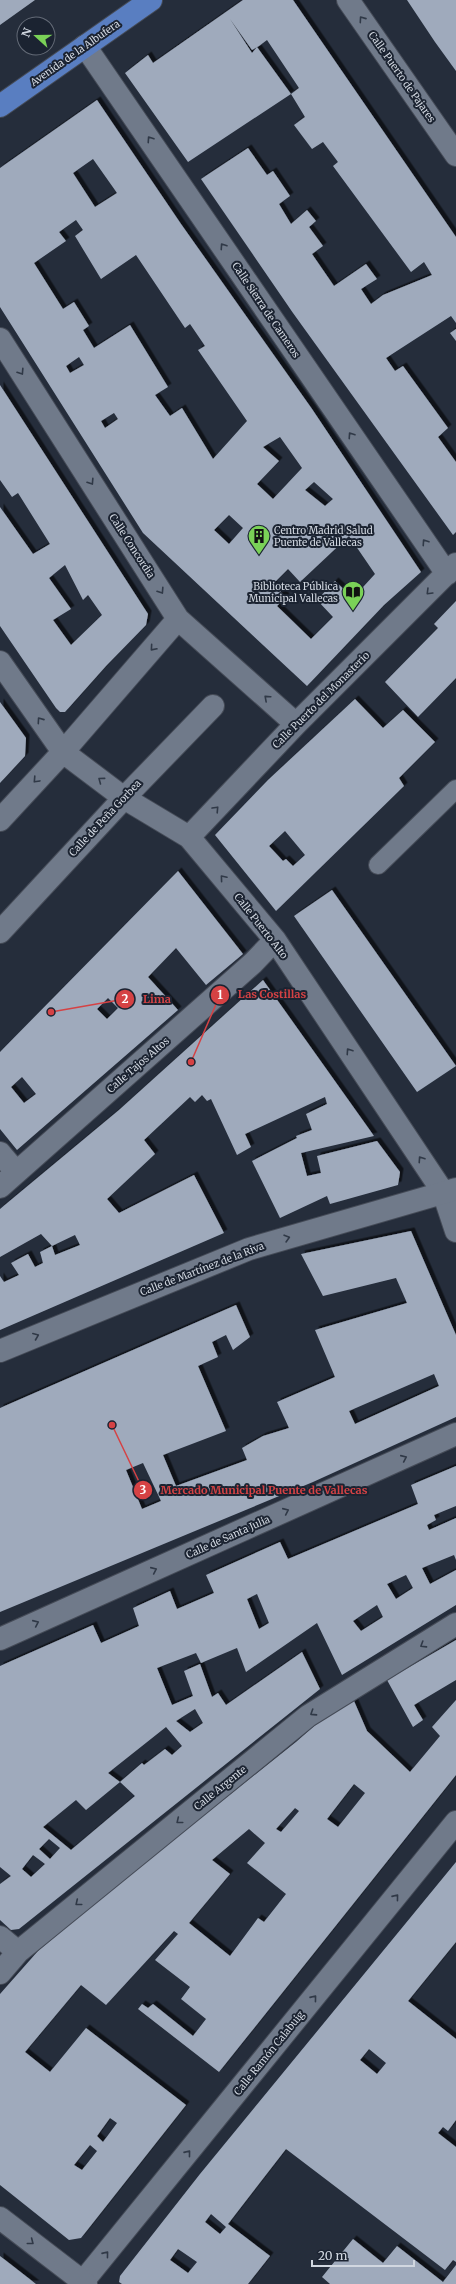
<svg xmlns="http://www.w3.org/2000/svg" width="456" height="2284" viewBox="0 0 456 2284" font-family="Merriweather,serif">
<defs>
<filter id="shadow"><feDropShadow dx="3.5" dy="-3.5" stdDeviation="0" flood-color="#0009"/></filter>
</defs>
<rect width="100%" height="100%" fill="#252d3b"/>
<path fill="#9faabc" fill-rule="evenodd" filter="url(#shadow)" d="M0,0H35L0,25Z
M243,0H293L456,237V323L451,316L386,358L395,371L403,366L448,428L438,437L456,462V532L453,535L293,313L201,179L248,148L267,175L273,171L290,196L279,204L291,224L307,210L316,221L309,227L323,246L312,254L334,286L366,264L377,279L361,289L371,304L383,295L432,275L424,262L411,272L333,166L338,162L323,142L312,149L294,125L305,117L291,94L299,88L267,40L259,46L252,50L230,19L252,53L257,47L291,94L188,162L125,73L148,55L153,63Z
M407,0H456V71L435,42Z
M97,100L181,224L312,409L421,572L384,605L307,686L143,533L0,307V168ZM93,159L117,193L95,207L73,173ZM76,220L83,230L75,236L101,279L136,255L185,328L190,324L205,346L198,350L247,421L213,459L182,408L170,416L155,395L168,387L130,325L94,348L83,330L89,326L74,302L63,309L34,263L66,241L59,232ZM79,357L84,365L70,373L66,366ZM114,413L118,419L105,428L101,421ZM280,437L302,468L273,499L257,484L279,461L263,447ZM314,482L333,499L325,506L305,490ZM229,515L243,528L229,544L214,530ZM349,536L375,574L353,598L335,581L317,600L333,617L311,639L277,606L286,597L273,584L288,569L300,582Z
M456,329V341L450,333Z
M0,385L148,614L146,625L106,666L65,712H60L56,708L0,626V507L33,554L50,544L18,493L12,497L0,480ZM65,565L83,600L88,595L102,615L71,645L53,620L71,609L49,578Z
M456,601V678L418,717L385,682L438,628L434,624Z
M355,699L383,728L403,710L435,742L399,778L404,786L276,911L215,835L268,780ZM285,831L305,855L293,866L286,859L283,861L269,846Z
M0,702L26,738L25,756L0,783Z
M178,871L243,954L206,985L176,948L148,977L178,1010L17,1150L0,1129V1052ZM108,998L118,1008L107,1019L97,1009ZM22,1077L36,1094L24,1103L11,1087Z
M332,890L456,1066L417,1092L294,916Z
M263,980L374,1136L301,1153L307,1176L321,1173L317,1156L377,1141L400,1172L398,1185L330,1204L327,1196L280,1218L252,1161L297,1138L296,1136L312,1130L306,1114L327,1104L325,1097L245,1134L251,1147L237,1155L211,1099L207,1101L202,1095L195,1102L190,1097L144,1140L155,1154L107,1199L119,1213L194,1175L224,1233L0,1330V1276L4,1282L19,1275L11,1263L28,1254L35,1267L43,1263L40,1252L52,1246L55,1255L80,1245L75,1235L52,1246L41,1234L0,1257V1209L119,1110Z
M411,1231L456,1335V1417L313,1482L0,1612V1408L236,1305L250,1337L233,1350L226,1335L212,1342L218,1357L198,1366L226,1431L163,1455L176,1486L247,1460L242,1448L263,1436L289,1428L277,1402L335,1377L315,1330L407,1303L396,1278L323,1296L301,1254ZM434,1374L439,1386L355,1424L349,1411ZM143,1463L161,1501L142,1509L126,1470Z
M456,1466V1506L434,1515L436,1520L427,1525L429,1530L456,1518V1560L454,1555L422,1568L430,1584L456,1570V1605L342,1675L317,1623L246,1672L237,1648L201,1663L196,1653L157,1668L172,1705L193,1696L184,1671L200,1664L212,1697L218,1693L226,1705L302,1652L320,1689L19,1929L11,1930L0,1920V1884L11,1876L0,1867V1666L93,1625L101,1643L139,1626L133,1608L170,1591L177,1609L214,1593L206,1575L280,1542L288,1559L418,1504L411,1485ZM406,1575L413,1588L396,1599L387,1584ZM257,1594L269,1623L259,1629L247,1599ZM377,1605L383,1617L361,1631L353,1621ZM195,1709L203,1723L190,1732L176,1721ZM166,1727L182,1746L172,1755L165,1749L144,1765L142,1763L120,1782L135,1796L71,1850L43,1827L76,1800L86,1810L120,1782L108,1773ZM49,1839L60,1848L50,1859L39,1849ZM33,1855L45,1864L31,1877L22,1869Z
M456,1640V1680L414,1705L423,1720L413,1727L387,1680Z
M456,1700V1775L219,2072L138,2009L142,2004L148,2008L153,2004L193,2036L206,2019L181,1999L190,1987L155,1960L178,1934L174,1931L106,2005L81,1985L25,2052L50,2072L86,2028L186,2105L81,2238L69,2240L0,2185V1994L38,1951L115,1886L296,1742L329,1713L354,1701L367,1731L410,1772L440,1736L432,1727ZM354,1784L365,1793L338,1827L327,1819ZM295,1808L299,1811L281,1832L276,1829ZM249,1829L265,1843L247,1863L286,1894L264,1922L258,1918L230,1956L189,1923L230,1874L212,1860ZM110,2118L117,2123L103,2142L97,2136ZM90,2145L97,2151L82,2170L74,2165Z
M456,1862V1942L408,2001L456,2039V2120L448,2131L443,2127L438,2133L456,2147V2262L453,2260L445,2270L286,2149L228,2224L270,2256L248,2284H122L119,2282L120,2276L200,2174ZM369,2049L386,2063L377,2074L360,2060ZM211,2214L226,2227L220,2234L205,2222ZM178,2249L197,2262L188,2273L170,2260Z
M353,2239L383,2263L397,2246L443,2282L456,2265V2284H330L322,2277Z
M0,2256L36,2284H0Z"/>
<g fill="none" stroke-linecap="round" stroke-linejoin="round">
<g stroke="#454b57" stroke-width="20">
<path id="service" d="M378,865L456,789"/>
</g>
<g stroke="#454b57" stroke-width="24">
<path id="pedestrian" d="M0,932L124,798L213,706"/>
</g>
<g stroke="#454b57" stroke-width="24">
<path id="minor" d="M348,0L456,155
M85,46L447,574
M0,339L178,619L296,724
M0,662L63,752L124,798L189,837L275,940L443,1192L456,1231
M0,820L63,752L178,619
M189,837L296,724L456,564
M0,1153L16,1172
M0,1187L253,963L275,940
M0,1639L456,1434
M0,1937L18,1952
M0,1973L18,1952L308,1716L456,1624
M81,2284L456,1822"/>
</g>
<g stroke="#454b57" stroke-width="24">
<path id="tertiary" d="M0,1351L249,1249L456,1189
M0,2218L86,2284"/>
</g>
<g stroke="#454b57" stroke-width="24">
<path id="primary" d="M0,106L151,0"/>
</g>
<use href="#service" stroke="#707a8a" stroke-width="18"/>
<use href="#pedestrian" stroke="#707a8a" stroke-width="22"/>
<use href="#minor" stroke="#707a8a" stroke-width="22"/>
<use href="#tertiary" stroke="#707a8a" stroke-width="22"/>
<use href="#primary" stroke="#597ec1" stroke-width="22"/>
</g>
<defs><path id="oneway-chevron" d="M-2-3.5L2.5 0L-2 3.5" fill="none" stroke-width="1.6" stroke-linecap="round" stroke-linejoin="round"/></defs>
<g stroke="#303947">
<use href="#oneway-chevron" transform="translate(362 19) rotate(-125)"/>
<use href="#oneway-chevron" transform="translate(150 139) rotate(-124)"/>
<use href="#oneway-chevron" transform="translate(223 246) rotate(-124)"/>
<use href="#oneway-chevron" transform="translate(21 372) rotate(57)"/>
<use href="#oneway-chevron" transform="translate(351 435) rotate(-124)"/>
<use href="#oneway-chevron" transform="translate(91 482) rotate(57)"/>
<use href="#oneway-chevron" transform="translate(425 542) rotate(-124)"/>
<use href="#oneway-chevron" transform="translate(161 591) rotate(57)"/>
<use href="#oneway-chevron" transform="translate(429 592) rotate(135)"/>
<use href="#oneway-chevron" transform="translate(153 648) rotate(131)"/>
<use href="#oneway-chevron" transform="translate(267 698) rotate(-138)"/>
<use href="#oneway-chevron" transform="translate(40 720) rotate(-125)"/>
<use href="#oneway-chevron" transform="translate(36 780) rotate(133)"/>
<use href="#oneway-chevron" transform="translate(101 780) rotate(-143)"/>
<use href="#oneway-chevron" transform="translate(216 809) rotate(-47)"/>
<use href="#oneway-chevron" transform="translate(223 878) rotate(-130)"/>
<use href="#oneway-chevron" transform="translate(349 1051) rotate(-124)"/>
<use href="#oneway-chevron" transform="translate(421 1159) rotate(-124)"/>
<use href="#oneway-chevron" transform="translate(287 1238) rotate(-16)"/>
<use href="#oneway-chevron" transform="translate(36 1336) rotate(-22)"/>
<use href="#oneway-chevron" transform="translate(404 1458) rotate(-24)"/>
<use href="#oneway-chevron" transform="translate(286 1511) rotate(-24)"/>
<use href="#oneway-chevron" transform="translate(154 1570) rotate(-24)"/>
<use href="#oneway-chevron" transform="translate(36 1623) rotate(-24)"/>
<use href="#oneway-chevron" transform="translate(423 1645) rotate(148)"/>
<use href="#oneway-chevron" transform="translate(313 1713) rotate(147)"/>
<use href="#oneway-chevron" transform="translate(179 1821) rotate(141)"/>
<use href="#oneway-chevron" transform="translate(396 1897) rotate(-51)"/>
<use href="#oneway-chevron" transform="translate(78 1903) rotate(141)"/>
<use href="#oneway-chevron" transform="translate(314 1998) rotate(-51)"/>
<use href="#oneway-chevron" transform="translate(188 2153) rotate(-51)"/>
<use href="#oneway-chevron" transform="translate(31 2242) rotate(38)"/>
<use href="#oneway-chevron" transform="translate(106 2254) rotate(-51)"/>
</g>
<defs>
<g id="building-pin" transform="scale(1.15)"><path d="M0 17L-7.5 6A9.5 9.5 0 1 1 7.5 6Z" fill="#7ad157" stroke="#1b2331"/><path d="M-4-6H4V6H1V3H-1V6H-4ZM-2.5-4.3h1.7v1.8h-1.7ZM.8-4.3h1.7v1.8H.8ZM-2.5-1h1.7V.8h-1.7ZM.8-1h1.7V.8H.8Z" fill="#111"/></g>
<g id="library-pin" transform="scale(1.15)"><path d="M0 17L-7.5 6A9.5 9.5 0 1 1 7.5 6Z" fill="#7ad157" stroke="#1b2331"/><path d="M-6-4Q-3-5.5-.7-3.5V5Q-3 3-6 4ZM6-4Q3-5.5 .7-3.5V5Q3 3 6 4Z" fill="#111"/></g>
</defs>
<g fill-rule="evenodd">
<use href="#building-pin" x="259" y="536"/>
<use href="#library-pin" x="353" y="592"/>
</g>
<g text-anchor="middle" dominant-baseline="central" stroke-width="4" stroke-linejoin="round" paint-order="stroke">
<g font-size="10" fill="#d1d7e0" stroke="#1b2331">
<text transform="translate(75 53) rotate(-35)">Avenida de la Albufera</text>
<text transform="translate(402 77) rotate(55)">Calle Puerto de Pajares</text>
<text transform="translate(266 310) rotate(56)">Calle Sierra de Cameros</text>
<text transform="translate(132 546) rotate(57)">Calle Concordia</text>
<text transform="translate(321 700) rotate(-45)">Calle Puerto del Monasterio</text>
<text transform="translate(105 818) rotate(-47)">Calle de Peña Gorbea</text>
<text transform="translate(261 926) rotate(52)">Calle Puerto Alto</text>
<text transform="translate(138 1065) rotate(-41)">Calle Tajos Altos</text>
<text transform="translate(202 1269) rotate(-21)">Calle de Martínez de la Riva</text>
<text transform="translate(228 1537) rotate(-24)">Calle de Santa Julia</text>
<text transform="translate(220 1788) rotate(-39)">Calle Argente</text>
<text transform="translate(269 2053) rotate(-51)">Calle Ramón Calabuig</text>
</g>
<g font-size="10" fill="#d1d7e0" stroke="#1b2331" text-anchor="start">
<text x="274" y="530">Centro Madrid Salud<tspan x="274" dy="12">Puente de Vallecas</tspan></text>
<text x="338" y="586" text-anchor="end">Biblioteca Pública<tspan x="338" dy="12">Municipal Vallecas</tspan></text>
</g>
</g>
<path fill="none" stroke="#d54244" stroke-width="1.5" d="M191 1062L220 995M51 1012L125 999M112 1425L143 1490"/>
<g fill="#d54244" stroke="#1b2331" stroke-width="1.5">
<circle cx="191" cy="1062" r="4"/>
<circle cx="51" cy="1012" r="4"/>
<circle cx="112" cy="1425" r="4"/>
<circle cx="220" cy="995" r="10"/>
<circle cx="125" cy="999" r="10"/>
<circle cx="143" cy="1490" r="10"/>
</g>
<g font-size="12" text-anchor="middle" font-weight="bold" fill="#fff">
<text x="220" y="999">1</text>
<text x="125" y="1003">2</text>
<text x="143" y="1494">3</text>
</g>
<g font-size="11" text-anchor="middle" font-weight="bold" fill="#d54244" stroke="#1b2331" stroke-width="4" stroke-linejoin="round" paint-order="stroke">
<text x="272" y="998">Las Costillas</text>
<text x="157" y="1003">Lima</text>
<text x="264" y="1494">Mercado Municipal Puente de Vallecas</text>
</g>
<g transform="translate(36 36) rotate(291)"><circle r="19" fill="#1b2331" stroke="#646b77"/>
<path d="M0-3L7 15L0 10L-7 15Z" fill="#7ad157"/>
<text y="-6" font-size="11" font-weight="bold" text-anchor="middle" fill="#d1d7e0">N</text>
</g>
<path d="M312 2260v6h102v-6" fill="none" stroke="#d1d7e0" stroke-width="2"/>
<text x="318" y="2260" font-size="12" fill="#d1d7e0" stroke="#1b2331" stroke-width="3" paint-order="stroke">20 m</text>
</svg>
